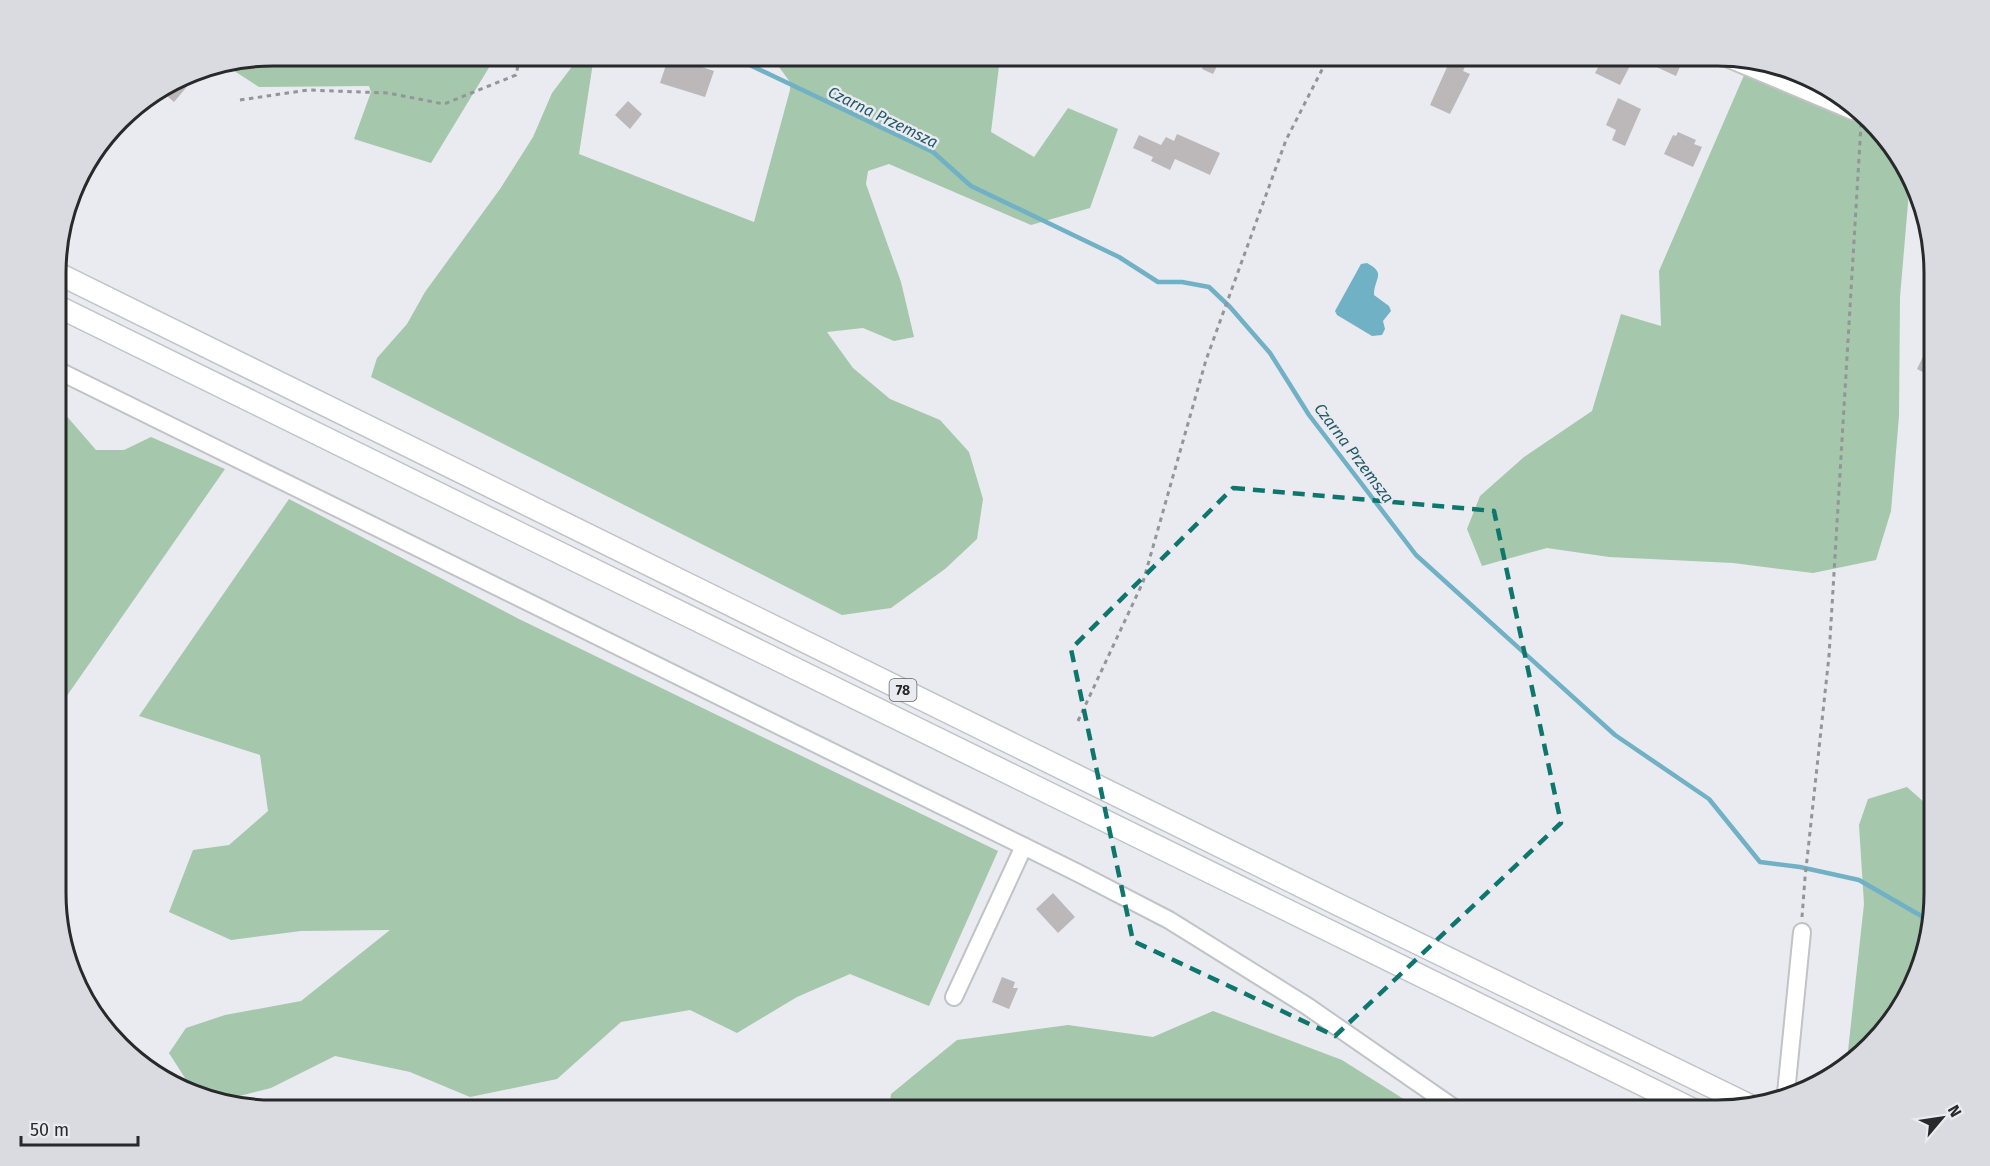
<svg xmlns="http://www.w3.org/2000/svg" width="1990" height="1166" viewBox="0 0 1990 1166" font-family="'Fira Sans',sans-serif">
<rect width="100%" height="100%" fill="#eaebf0"/>
<path fill="#a5c7ac" d="M273,56H496L431,163L354,139L371,92L369,86L259,87L225,65Z
M580,56H594L579,154L754,222L790,90V82L771,56H1006L999,66L991,132L1034,157L1068,108L1118,129L1090,208L1031,225L889,164L868,171L866,184L901,282L914,337L894,341L863,328L827,332L853,368L890,399L940,420L969,452L983,499L977,539L945,569L891,608L842,615L371,377L377,358L407,324L425,292L500,189L533,137L552,93Z
M1745,73L1853,111L1905,164L1910,180L1900,297L1899,416L1891,511L1876,560L1813,573L1733,563L1609,557L1547,548L1482,566L1467,529L1480,496L1524,457L1592,411L1621,314L1661,326L1659,271Z
M57,405L96,450H124L151,437L225,469L57,710Z
M289,499L519,619L998,851L929,1006L850,974L797,997L737,1033L690,1010L621,1022L557,1079L470,1097L410,1072L335,1056L271,1088L228,1099L192,1089L169,1053L186,1028L225,1015L301,1001L390,930L301,931L231,940L169,912L193,850L229,845L268,811L260,755L139,716Z
M1907,787L1934,811V907L1905,1002L1847,1060L1864,904L1859,825L1868,799Z
M1213,1011L1342,1060L1421,1110H889L891,1094L957,1040L1068,1025L1153,1037Z"/>
<path fill="#70b1c6" d="M1367,263C1387,274 1374,278 1374,295L1389,306L1391,311L1383,321L1385,329L1382,335L1372,336L1337,315L1335,311L1361,264Z"/>
<g fill="none" stroke-linecap="round" stroke-linejoin="round">
<path stroke="#70b1c6" stroke-width="4.5" d="M544,56L550,59L566,56
M724,56L737,59L933,152L971,186L1119,257L1158,282H1182L1209,287L1230,307L1270,353L1309,415L1416,555L1615,735L1709,799L1760,862L1800,867L1859,880L1930,921"/>
</g>
<path fill="#bcb7b9" d="M669,56L714,71L705,97L660,83Z
M1208,56H1222L1213,74L1202,69Z
M1452,56H1470L1463,71L1470,74L1450,114L1430,105Z
M1604,56H1619L1632,62L1620,85L1595,73Z
M1654,56H1668L1682,62L1676,76L1650,64Z
M201,70L174,102L160,90L190,72Z
M1618,98L1641,109L1625,146L1612,140L1616,130L1606,125Z
M628,101L642,114L630,129L615,115Z
M1678,132L1696,140L1694,144L1702,147L1693,167L1664,154L1673,135L1676,136Z
M1177,134L1220,153L1210,175L1175,159L1170,170L1151,161L1153,157L1133,148L1139,135L1161,145L1166,137L1174,141Z
M1934,334V378L1917,369Z
M1053,893L1075,917L1058,933L1036,909Z
M1002,977L1015,982L1013,988H1018L1009,1009L992,1002Z"/>
<g fill="none" stroke-linecap="round" stroke-linejoin="round">
<g stroke="#c1c3c7" stroke-width="20">
<path id="minor" d="M1729,59L1853,111
M57,370L1078,873L1169,920L1307,1006L1457,1110
M954,997L1024,846
M1786,1093L1802,932"/>
</g>
<g stroke="#c1c3c7" stroke-width="24">
<path id="major" d="M57,273L1337,904L1749,1105
M57,306L1694,1110"/>
</g>
<path stroke="#949598" stroke-width="3" stroke-dasharray="4.5 4.5" stroke-linecap="butt" d="M240,100L308,90L388,93L444,104L516,75L520,56
M1078,721L1143,582L1206,360L1286,140L1329,56
M1802,917L1805,878L1829,656L1861,125"/>
<use href="#minor" stroke="#fff" stroke-width="16"/>
<use href="#major" stroke="#fff" stroke-width="21"/>
</g>
<path fill="none" stroke="#0f766e" stroke-width="4.5" stroke-dasharray="12 8" stroke-linejoin="round" d="M1233,488L1494,511L1561,823L1335,1036L1133,941L1071,649Z"/>
<g text-anchor="middle" dominant-baseline="central" stroke-width="5" stroke-linejoin="round" paint-order="stroke">
<rect fill="#eaebf0" stroke="#626365" stroke-width="1.5" x="889.5" y="679" width="27" height="22" rx="4.5"/>
<g font-size="14" font-weight="bold" fill="#28292a">
<text x="903" y="690">78</text>
</g>
<g font-size="16" font-style="italic" fill="#245a69" stroke="#eaebf0">
<text transform="translate(883 117) rotate(26)">Czarna Przemsza</text>
<text transform="translate(1354 453) rotate(53)">Czarna Przemsza</text>
</g>
</g>
<path d="M0 0H1990V1166H0ZM273 66H1717A207 207 0 0 1 1924 273V893A207 207 0 0 1 1717 1100H273A207 207 0 0 1 66 893V273A207 207 0 0 1 273 66Z" fill="#dadbe0" fill-rule="evenodd"/>
<path fill="none" stroke="#28292a" stroke-width="3" d="M273 66H1717A207 207 0 0 1 1924 273V893A207 207 0 0 1 1717 1100H273A207 207 0 0 1 66 893V273A207 207 0 0 1 273 66Z"/>
<g transform="translate(1942 1118) rotate(61)" stroke="#eaebf0" stroke-width="4.5" paint-order="stroke">
<path d="M0-4.5L10 22L0 15L-10 22Z" fill="#28292a"/>
<text y="-9" font-size="16" font-weight="bold" text-anchor="middle" fill="#28292a">N</text>
</g>
<path d="M21 1136v9h117v-9" fill="none" stroke="#28292a" stroke-width="3"/>
<text x="30" y="1136" font-size="18" fill="#28292a" stroke="#eaebf0" stroke-width="4.5" paint-order="stroke">50 m</text>
</svg>
